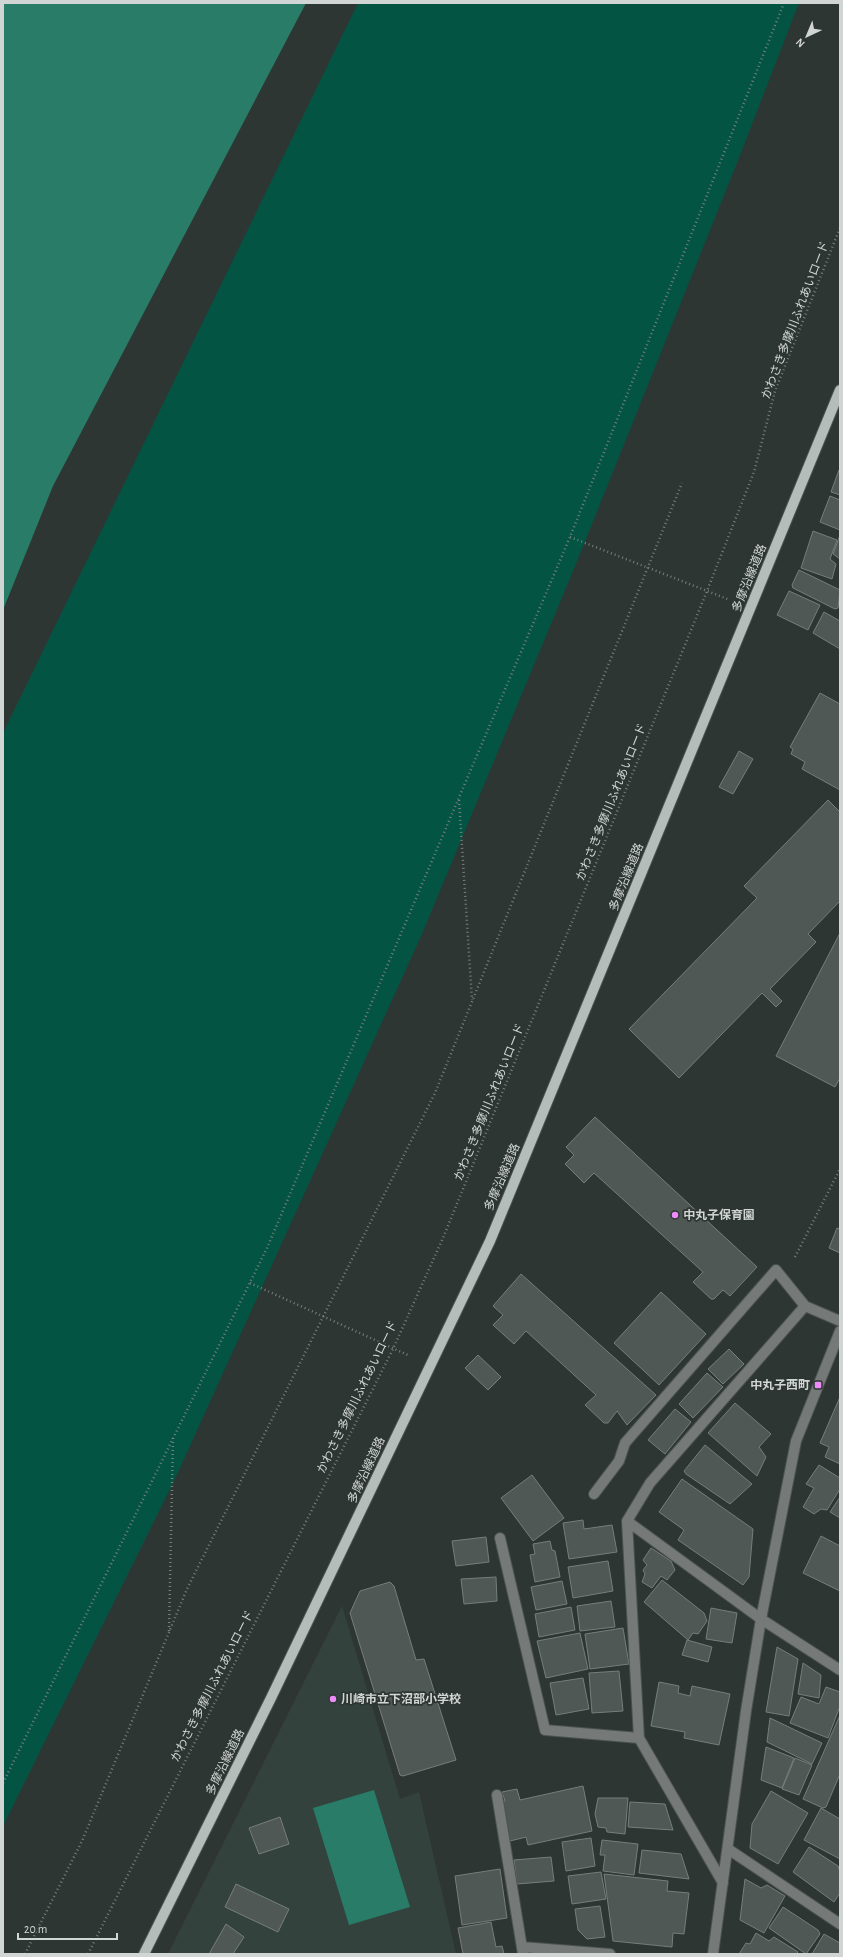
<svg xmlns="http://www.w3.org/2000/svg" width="843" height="1957" viewBox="0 0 843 1957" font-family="'Alegreya Sans','Noto Sans JP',sans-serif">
<rect width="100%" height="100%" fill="#2e3633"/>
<path fill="#33423d" d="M342,1606L400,1799L419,1792L456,1954H168Z"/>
<path fill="#045444" d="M358,3H799L737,163L578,559L422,934L175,1479L3,1826V733Z"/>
<path fill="#297c67" d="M3,3H306L53,486L3,610Z
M374,1790L410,1907L349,1925L313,1808Z"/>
<path fill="#4f5855" stroke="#767e7b" d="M839,470H840V495L831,492Z
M830,496L840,500V530L820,522Z
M813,531L837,540L830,559L836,564L832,579L801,568Z
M840,535V559L833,554Z
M799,570L840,590L838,608L835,609L793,588L792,585Z
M789,591L820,605L808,630L777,615Z
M824,612L840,621V649L813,633Z
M820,693L840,704V790L802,769L805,762L791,754L793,749L790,747Z
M739,751L753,759L733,794L719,787Z
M828,800L840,812V901L808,934L816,942L770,989L782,1001L776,1007L762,993L679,1078L629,1029L757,898L744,886Z
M840,933V1078L835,1087L776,1056Z
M595,1117L757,1267L730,1296L723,1290L714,1299H711L693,1282L703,1272L594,1173L584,1183L565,1164L574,1155L566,1147Z
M837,1228L840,1229V1253L829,1248Z
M521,1274L656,1395L627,1425L617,1411L608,1423H604L585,1405L596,1395L526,1331L514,1344L493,1325L503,1315L493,1306Z
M661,1292L706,1334L659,1385L614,1343Z
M729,1349L744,1364L723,1384L708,1369Z
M478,1355L501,1377L488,1390L465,1368Z
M707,1373L723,1387L693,1418L679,1404Z
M840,1397V1464L825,1457L829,1447L820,1443Z
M735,1403L771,1434L759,1447L766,1457L757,1476L708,1433Z
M675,1409L691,1422L665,1454L648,1440Z
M705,1445L752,1484L730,1504L686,1474L684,1471Z
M819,1465L840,1478V1489L827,1510L821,1509L814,1514L803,1507L814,1488L806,1484Z
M532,1475L564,1518L533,1541L501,1498Z
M682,1479L753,1529L749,1577L743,1585L678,1540L684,1530L659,1512Z
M840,1497V1518L830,1512Z
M583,1520L584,1529L612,1525L617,1552L569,1559L563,1523Z
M821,1536L840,1546V1591L803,1573Z
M486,1537L489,1562L456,1566L452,1541Z
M550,1541L552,1550L555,1551L560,1577L535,1582L530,1555L535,1554L533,1544Z
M651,1548L671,1561L675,1570L667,1580L661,1576L652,1588L642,1582L645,1574L643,1570L647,1565L643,1560Z
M608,1561L613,1591L573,1598L568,1567Z
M496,1577L497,1601L464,1604L461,1579Z
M662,1580L704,1613L707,1621L698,1634L693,1633L688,1640L644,1602Z
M562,1581L567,1604L536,1610L531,1587Z
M390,1582L394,1586L416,1660L424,1659L456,1760L403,1776L400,1775L350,1613L360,1591Z
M611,1601L615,1627L580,1631L577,1606Z
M571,1607L575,1630L539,1637L535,1614Z
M711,1608L737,1613L732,1643L706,1639Z
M623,1628L629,1664L590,1669L585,1634Z
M580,1633L588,1669L546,1678L537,1641Z
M687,1640L712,1647L708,1662L682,1655Z
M777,1647L798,1659L789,1716L766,1712Z
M803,1663L821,1675L819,1698L798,1694Z
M619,1671L623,1711L592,1713L589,1673Z
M583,1678L589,1709L556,1715L550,1683Z
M659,1682L679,1686L678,1693L690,1696L692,1686L730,1694L719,1745L684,1738L685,1732L651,1726Z
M826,1687L840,1692V1706L828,1738L790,1723L801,1697L819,1704Z
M840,1715V1774L826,1807L823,1808L803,1799Z
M770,1718L822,1743L812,1764L767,1742Z
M766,1747L794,1758L782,1788L761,1780Z
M795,1758L812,1765L799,1795L782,1789Z
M583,1786L592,1831L528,1845L526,1837L510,1841L502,1804L505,1801L502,1792L517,1789L520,1800Z
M771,1791L808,1813L778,1864L750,1848L752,1824Z
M598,1798H628L625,1834L607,1832L606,1828L598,1827L595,1814Z
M630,1802L665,1804L673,1830L628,1827Z
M821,1808L840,1819V1859L804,1840Z
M280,1817L289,1844L259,1854L249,1828Z
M591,1838L595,1866L566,1871L562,1842Z
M602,1840L638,1844L634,1875L603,1871L605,1855H600Z
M809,1847L838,1866L840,1872V1893L834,1902L793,1872Z
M642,1850L681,1854L689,1879L639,1873Z
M551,1857L554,1881L517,1884L514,1860Z
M500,1869L507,1918L462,1925L455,1876Z
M601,1872L606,1899L572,1904L568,1876Z
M604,1874L668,1881L667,1891L689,1893L684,1934L673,1933L672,1947L613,1941Z
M745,1879L761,1888L767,1885L785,1896L764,1933L740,1920Z
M236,1884L289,1909L278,1932L225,1907Z
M600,1906L605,1937L587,1939L578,1930L575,1909Z
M783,1907L818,1930L820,1934L806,1954L769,1928Z
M491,1922L496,1947L502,1946L504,1954H463L458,1928Z
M226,1924L244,1937L233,1954H209Z
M756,1933L769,1941L774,1937L798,1952L796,1954H739L746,1943L750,1944Z
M824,1934L840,1943V1954H812Z"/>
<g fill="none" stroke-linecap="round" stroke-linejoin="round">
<g stroke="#4b5350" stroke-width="12">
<path id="minor" d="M594,1494L619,1461L625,1443L776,1270L805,1306
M627,1521L761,1619L840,1670
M500,1538L545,1730L639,1738
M497,1795L523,1954
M728,1849L840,1924
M723,1883L639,1738L627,1521L650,1483L805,1306L840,1321
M522,1947L610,1954
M713,1954L746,1711L761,1619L796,1441L840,1331"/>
</g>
<g stroke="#4b5350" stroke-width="12">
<path id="major" d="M144,1954L271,1698L490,1241L840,390"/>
</g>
<path stroke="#787f7c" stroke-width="2.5" stroke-dasharray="1 3" stroke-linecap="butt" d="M570,537L730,600
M459,800L472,1000
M795,1257L840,1169
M250,1283L410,1356
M169,1631L173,1438
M3,1783L267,1248L570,537L784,3
M25,1954L82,1841L187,1589L435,1093L682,483
M88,1954L393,1349L443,1238L707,591L754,472L775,391L840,228"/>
<use href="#minor" stroke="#757977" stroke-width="10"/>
<use href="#major" stroke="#b5bdbb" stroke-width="10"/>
</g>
<g fill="#ed8cf9" stroke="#2e3633" stroke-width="1.5">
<circle cx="675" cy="1215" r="4"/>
<rect x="814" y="1381" width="8" height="8" rx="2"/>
<circle cx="333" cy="1699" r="4"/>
</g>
<g text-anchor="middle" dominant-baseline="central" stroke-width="3.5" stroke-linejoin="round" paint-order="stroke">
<g font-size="12" fill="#d1d6d4" stroke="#2e3633">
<text transform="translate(795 320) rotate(-69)">かわさき多摩川ふれあいロード</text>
<text transform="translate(749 578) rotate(-68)">多摩沿線道路</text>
<text transform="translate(611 802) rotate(-68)">かわさき多摩川ふれあいロード</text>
<text transform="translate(626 877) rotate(-68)">多摩沿線道路</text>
<text transform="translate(489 1102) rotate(-68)">かわさき多摩川ふれあいロード</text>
<text transform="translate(502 1177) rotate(-67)">多摩沿線道路</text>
<text transform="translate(357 1397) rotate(-64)">かわさき多摩川ふれあいロード</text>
<text transform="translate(366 1470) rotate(-65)">多摩沿線道路</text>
<text transform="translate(212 1686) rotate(-63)">かわさき多摩川ふれあいロード</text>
<text transform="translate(225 1762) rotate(-64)">多摩沿線道路</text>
</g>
<g font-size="12" font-weight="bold" fill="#d1d6d4" stroke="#2e3633" text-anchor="start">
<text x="683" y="1215">中丸子保育園</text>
<text x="810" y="1385" text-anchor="end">中丸子西町</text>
<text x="341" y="1699">川崎市立下沼部小学校</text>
</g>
</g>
<rect width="843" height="1957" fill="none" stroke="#d1d6d4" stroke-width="8"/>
<g transform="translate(807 36) rotate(224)" stroke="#2e3633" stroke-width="3" paint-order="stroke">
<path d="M0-3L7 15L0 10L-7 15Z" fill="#d1d6d4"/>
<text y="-6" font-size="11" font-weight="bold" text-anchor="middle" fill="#d1d6d4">N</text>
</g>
<path d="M18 1933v6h99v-6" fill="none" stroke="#d1d6d4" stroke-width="2"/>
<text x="24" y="1933" font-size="12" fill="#d1d6d4" stroke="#2e3633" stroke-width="3" paint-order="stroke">20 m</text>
</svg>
